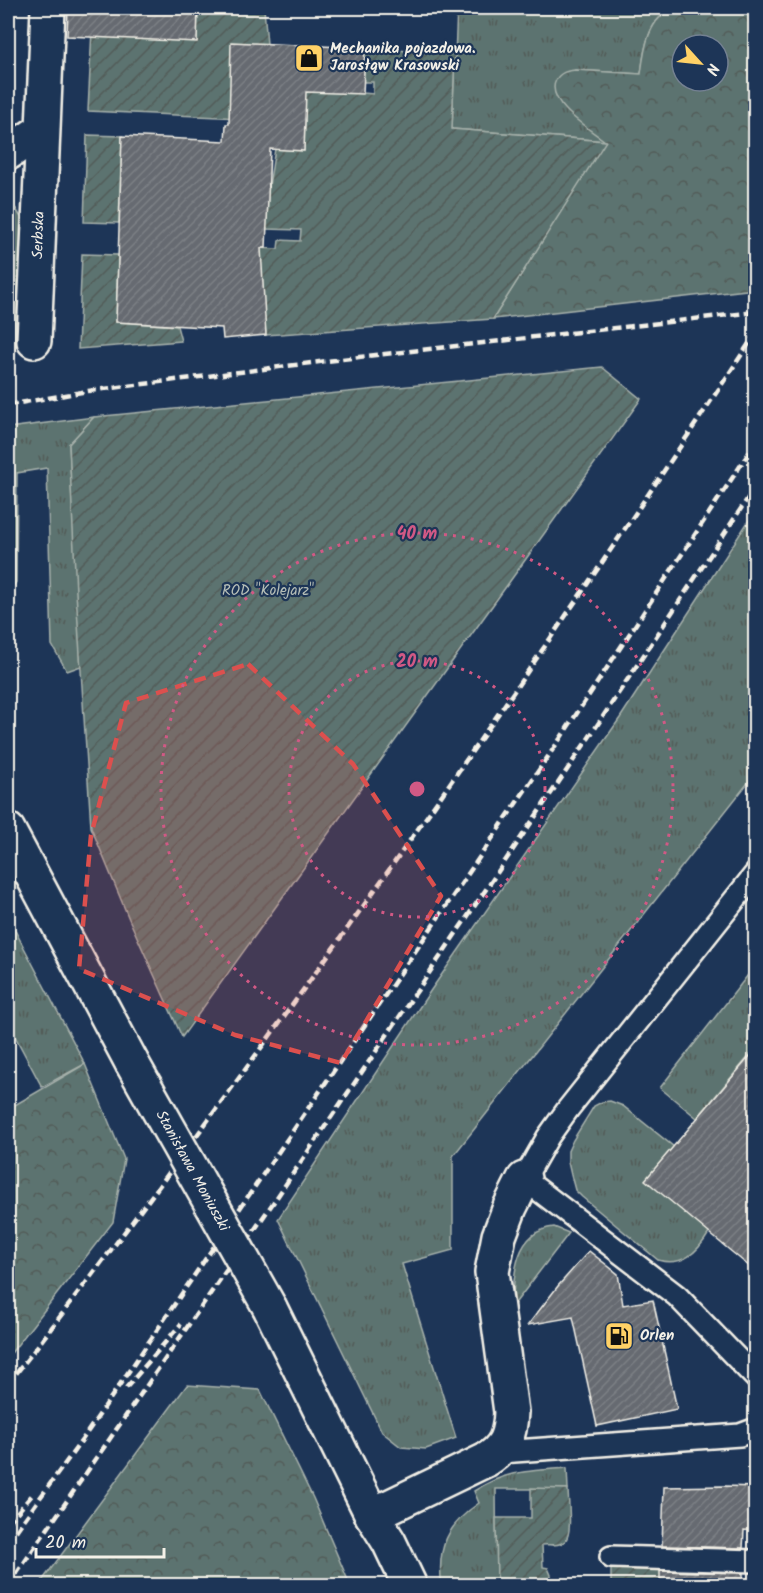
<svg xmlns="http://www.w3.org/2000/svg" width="763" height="1593" viewBox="0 0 763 1593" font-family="Kalam,sans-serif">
<defs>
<pattern id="grass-tufts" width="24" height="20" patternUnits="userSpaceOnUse" patternTransform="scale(1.5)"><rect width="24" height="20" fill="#5c736f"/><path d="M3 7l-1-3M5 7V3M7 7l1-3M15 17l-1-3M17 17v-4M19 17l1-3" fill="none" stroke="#525b58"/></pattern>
<pattern id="forest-crowns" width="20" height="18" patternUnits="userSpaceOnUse" patternTransform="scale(1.5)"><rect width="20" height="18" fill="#5c736f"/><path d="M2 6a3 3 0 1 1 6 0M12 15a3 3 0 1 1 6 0" fill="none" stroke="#525b58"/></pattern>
<pattern id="garden-furrows" width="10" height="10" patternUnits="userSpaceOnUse" patternTransform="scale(1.5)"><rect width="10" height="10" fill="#5c736f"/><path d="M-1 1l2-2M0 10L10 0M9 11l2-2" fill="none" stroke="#525b58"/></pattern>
<pattern id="building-hatch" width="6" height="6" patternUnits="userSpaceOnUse" patternTransform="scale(1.5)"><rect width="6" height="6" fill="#666a71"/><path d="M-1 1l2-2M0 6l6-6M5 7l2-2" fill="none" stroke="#7c8085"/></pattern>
</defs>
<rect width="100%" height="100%" fill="#1d3557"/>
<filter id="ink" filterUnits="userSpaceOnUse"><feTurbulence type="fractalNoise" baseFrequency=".0167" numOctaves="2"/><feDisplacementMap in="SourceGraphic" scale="12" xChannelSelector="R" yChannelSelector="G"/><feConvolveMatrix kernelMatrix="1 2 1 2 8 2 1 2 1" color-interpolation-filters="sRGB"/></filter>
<g filter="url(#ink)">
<path fill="url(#grass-tufts)" stroke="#a8b2ac" stroke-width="1.5" d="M457,8H675C648,17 644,49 641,74L575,70L561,104L573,116L606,141L452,129Z
M8,200L16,209L22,219L13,386L8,388Z
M94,417L69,444L81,666L67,671L52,645L47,468L17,473L16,582L8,595V428Z
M755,511V774L453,1156V1250L402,1264L456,1438L426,1449L401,1447L382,1432L278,1219L431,990L620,718Z
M8,917L85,1064L42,1087L8,1023Z
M755,966V1049L697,1118L660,1088Z
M610,1101L623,1106L674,1147L709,1233C697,1253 682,1267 658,1260L582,1197L575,1190L571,1175L568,1162V1151L573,1140L594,1106L602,1102Z
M554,1227L569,1233L513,1306C513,1275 515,1231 554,1227Z
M567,1468L568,1489H496L497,1585L442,1586C436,1548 448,1524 479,1503L474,1491C507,1470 529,1471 567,1468Z"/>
<path fill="url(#forest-crowns)" stroke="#a8b2ac" stroke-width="1.5" fill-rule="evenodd" d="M675,8H755V289L493,319L605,141C591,130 544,102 556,80C560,72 567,71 575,70L641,74C644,49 648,17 675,8ZM682,45H718V81H682Z
M85,1064L124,1159L113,1222L8,1357V1109Z
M187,1385L260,1390L313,1498L350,1585H39Z"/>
<path fill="url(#garden-furrows)" stroke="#a8b2ac" stroke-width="1.5" d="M93,8H127L125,38L197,41L198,8H264L267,44L363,93L373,94V82H363L365,48L455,54L452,129L606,141L493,319L266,335L259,248L278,249L279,240L300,241L301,230L266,229L268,192L275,149L304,151L305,121L88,111Z
M87,135L122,136L119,223L84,222Z
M82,254L118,255L116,322L177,326L181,341L78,349Z
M602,367L641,399L182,1037L129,919L91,827L76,592L69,444L94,417Z
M531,1488L568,1489C568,1500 573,1533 565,1541C559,1547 549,1544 542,1545L543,1567L548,1568L551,1575V1585H497L496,1518H531Z
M611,1568H664L716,1571V1585H611Z"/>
<path fill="url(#building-hatch)" stroke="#f4f1e8" stroke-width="1.5" d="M68,8H198L197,42L67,36Z
M231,42L365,48L363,94L306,92L304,151L270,149L266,248H261L266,335L223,339L222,328L116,322L122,136L225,141L226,124H229Z
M756,1049V1272L645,1180Z
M589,1251L618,1274L623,1305L653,1300L677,1409L597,1426L573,1317L528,1325L558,1286Z
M724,1486L756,1487V1531L744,1530L743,1548L662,1546L664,1487Z
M660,1571L743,1573V1586H660Z"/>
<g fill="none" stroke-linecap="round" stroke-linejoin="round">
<g stroke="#f4f1e8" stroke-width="26">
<path id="lane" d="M756,873L568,1109L548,1137L524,1179L677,1296L756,1378
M500,1452L740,1435L756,1429
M611,1557L756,1561"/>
</g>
<g stroke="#f4f1e8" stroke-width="38">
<path id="street" d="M8,153L43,129L48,8
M34,341L43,129
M372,1515L486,1460C506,1448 510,1435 511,1412L492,1272L499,1236L510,1207L524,1179"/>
</g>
<g stroke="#f4f1e8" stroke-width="38">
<path id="secondary" d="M8,830L132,1063
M270,1308L372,1515L389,1542L410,1586"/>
</g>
<use href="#lane" stroke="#1d3557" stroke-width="21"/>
<use href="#street" stroke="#1d3557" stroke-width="33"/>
<use href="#secondary" stroke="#1d3557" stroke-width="33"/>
<path stroke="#f4f1e8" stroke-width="4.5" stroke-dasharray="9 4.5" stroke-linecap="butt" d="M8,405L88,391L359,357L756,312
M8,1384C272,1045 518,692 756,333
M126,1388L181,1324
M8,1523L33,1494
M8,1542L82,1440L560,739L756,442
M8,1586L273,1203L588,739L756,486"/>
<g stroke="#f4f1e8" stroke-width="38" stroke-linecap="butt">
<path id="secondary-bridge" d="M132,1063L270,1308"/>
</g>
<use href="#secondary-bridge" stroke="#1d3557" stroke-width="33"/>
</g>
</g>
<path fill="#dc504e" fill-opacity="0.2" stroke="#dc504e" stroke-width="4.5" stroke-dasharray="12 8" stroke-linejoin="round" d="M248,664L353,764L441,896L341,1063L235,1035L79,969L91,835L126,703Z"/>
<g fill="none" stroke="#d15985" stroke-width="3" stroke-dasharray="3 6">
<circle cx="417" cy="789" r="128"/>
<circle cx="417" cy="789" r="256"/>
</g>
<defs>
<g id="shop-square" transform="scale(1.5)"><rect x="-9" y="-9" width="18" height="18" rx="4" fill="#ffd166" stroke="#1d3557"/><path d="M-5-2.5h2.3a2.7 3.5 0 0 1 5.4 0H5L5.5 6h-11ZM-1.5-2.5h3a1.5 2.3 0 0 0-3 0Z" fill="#111"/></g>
<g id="fuel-square" transform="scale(1.5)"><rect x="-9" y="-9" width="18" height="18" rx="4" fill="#ffd166" stroke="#1d3557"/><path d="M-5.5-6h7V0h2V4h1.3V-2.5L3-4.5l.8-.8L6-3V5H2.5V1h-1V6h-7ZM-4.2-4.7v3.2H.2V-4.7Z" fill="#111"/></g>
</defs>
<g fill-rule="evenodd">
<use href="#shop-square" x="309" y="58"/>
<use href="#fuel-square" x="619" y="1336"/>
</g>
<g text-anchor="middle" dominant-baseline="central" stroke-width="4.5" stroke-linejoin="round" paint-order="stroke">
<g font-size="15" font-weight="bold" fill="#f4f1e8" stroke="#1d3557" text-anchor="start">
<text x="330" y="49">Mechanika pojazdowa.<tspan x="330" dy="17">Jarosłąw Krasowski</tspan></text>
<text x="640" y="1336">Orlen</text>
</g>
<g font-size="15" fill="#f4f1e8" stroke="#1d3557">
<text transform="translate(39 235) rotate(-88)">Serbska</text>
<text transform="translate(192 1171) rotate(61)">Stanisława Moniuszki</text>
</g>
<g font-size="15" fill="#b7bfb8" stroke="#1d3557">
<text x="268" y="591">ROD "Kolejarz"</text>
</g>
</g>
<circle cx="417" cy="789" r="9" fill="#d15985" stroke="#1d3557" stroke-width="3"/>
<g font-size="18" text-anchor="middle" font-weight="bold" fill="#d15985" stroke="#1d3557" stroke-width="4.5" stroke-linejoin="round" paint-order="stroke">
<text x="417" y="539">40 m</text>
<text x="417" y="667">20 m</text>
</g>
<rect width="763" height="1593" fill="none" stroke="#1d3557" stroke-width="30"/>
<rect x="15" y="15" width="733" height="1563" fill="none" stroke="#f4f1e8" stroke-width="2" filter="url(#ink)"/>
<g transform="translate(700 63) rotate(117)"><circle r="28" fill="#1d3557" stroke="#738091" stroke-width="1.5"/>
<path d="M0-4.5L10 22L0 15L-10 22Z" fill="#ffd166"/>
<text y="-9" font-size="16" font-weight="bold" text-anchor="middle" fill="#f4f1e8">N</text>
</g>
<path d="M36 1548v9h128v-9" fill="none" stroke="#f4f1e8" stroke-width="3"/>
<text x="45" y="1548" font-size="18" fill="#f4f1e8" stroke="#1d3557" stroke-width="4.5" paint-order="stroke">20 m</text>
</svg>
